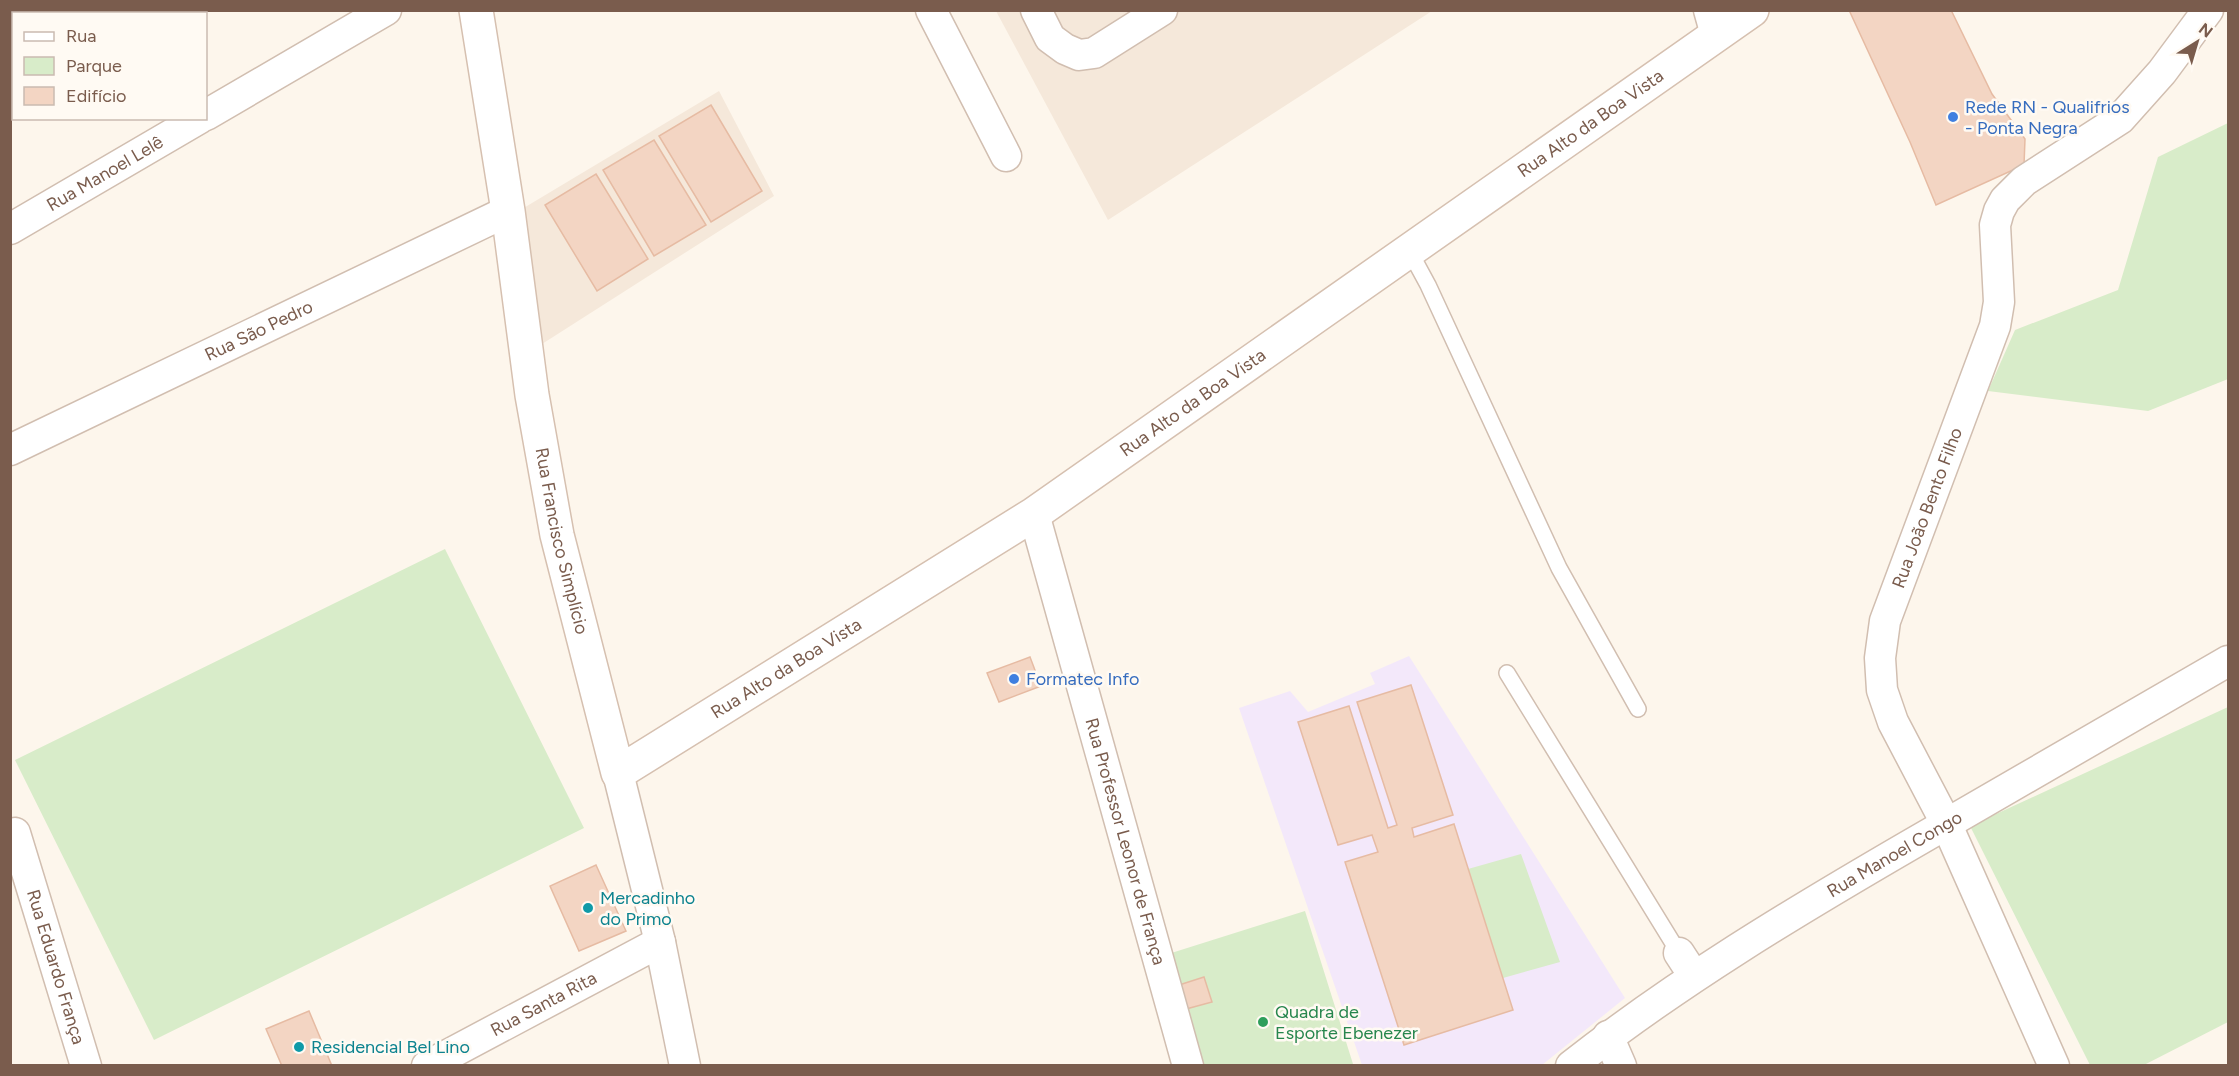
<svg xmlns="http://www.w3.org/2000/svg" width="2239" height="1076" viewBox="0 0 2239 1076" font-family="Figtree,sans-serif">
<rect width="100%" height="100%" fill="#fdf6ec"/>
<path fill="#f5e8da" d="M996,11H1432L1108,220Z
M719,91L774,196L542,344L522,209Z"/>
<path fill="#f3e8fa" d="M1409,656L1625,998L1542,1065H1362L1239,708L1290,691L1308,712L1375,684L1370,673Z"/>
<path fill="#d8ecc9" d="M2228,123V379L2148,411L1988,391L2015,330L2118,290L2158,157Z
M445,549L584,828L154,1040L15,760Z
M2228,707V1022L2144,1065H2090L1970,826Z
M1521,854L1560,962L1503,978L1468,869Z
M1305,911L1353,1064L1199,1065L1165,955Z"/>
<path fill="#f3d5c3" stroke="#e6bba3" stroke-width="1.5" d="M1849,10H1951L1992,94L2025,139L2024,165L1936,205L1910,142Z
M711,105L762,191L711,222L659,136Z
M654,140L706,225L654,256L603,170Z
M596,174L648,259L597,291L545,205Z
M1030,657L1041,686L999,702L987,673Z
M1411,685L1453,815L1412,828L1414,837L1454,824L1513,1010L1404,1045L1345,862L1378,852L1372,835L1338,845L1298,722L1349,706L1388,828L1397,825L1357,702Z
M596,865L626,931L579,951L550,886Z
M1204,977L1212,1002L1186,1009L1179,985Z
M309,1011L332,1066H282L266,1029Z"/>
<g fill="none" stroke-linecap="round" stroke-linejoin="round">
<g stroke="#d1beb0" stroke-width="18">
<path id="lane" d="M1409,250L1428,285L1559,568L1638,709
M1507,673L1679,953"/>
</g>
<g stroke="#d1beb0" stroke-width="33">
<g id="street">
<path d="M931,10L1006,156"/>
<path d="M1036,10L1050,38L1065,49L1079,55L1094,53L1162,10"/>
<path d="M1709,10L1716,35"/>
<path d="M206,115L386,10"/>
<path id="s1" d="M10,229L200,118"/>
<path id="s2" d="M10,450L508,211"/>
<path id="s3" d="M1034,514L1188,1066"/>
<path d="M618,773L660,942L685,1066"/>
<path id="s4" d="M15,833L86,1066"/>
<path d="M1679,953L1694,976"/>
<path d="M1608,1036L1621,1066"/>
<path id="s5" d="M427,1066L660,942"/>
<path id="s6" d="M1571,1066C1678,982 1793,913 1910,845C2016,783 2122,722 2228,661"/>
<path id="s7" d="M2054,1066L1946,823L1893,722L1882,690L1880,658L1885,621L1995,326L1999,302L1995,225L1999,211L2005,200L2024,181L2120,119L2162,72L2208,10"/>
</g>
</g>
<g stroke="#d6c0b0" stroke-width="36">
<g id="secondary">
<path id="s8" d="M476,10L508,211L532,395L557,535L618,773L1034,514L1752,10"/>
</g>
</g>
<use href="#lane" stroke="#fff" stroke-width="15"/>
<use href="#street" stroke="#fff" stroke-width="30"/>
<use href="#secondary" stroke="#fff" stroke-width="33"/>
</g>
<g fill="#3f7fe0" stroke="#fffaf3" stroke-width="2">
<circle cx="1953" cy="117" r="6"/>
<circle cx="1014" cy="679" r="6"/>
</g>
<g fill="#0f9aa8" stroke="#fffaf3" stroke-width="2">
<circle cx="588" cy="908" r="6"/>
<circle cx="299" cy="1047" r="6"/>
</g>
<circle fill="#2e9e5b" stroke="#fffaf3" stroke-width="2" cx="1263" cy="1022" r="6"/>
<g text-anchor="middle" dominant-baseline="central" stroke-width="5" stroke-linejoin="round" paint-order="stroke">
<g font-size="18" fill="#366cbe" stroke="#fffaf3" text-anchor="start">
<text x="1965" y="107">Rede RN - Qualifrios<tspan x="1965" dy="21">- Ponta Negra</tspan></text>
<text x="1026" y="679">Formatec Info</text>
</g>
<g font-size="18" fill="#7a5c4d" stroke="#fffaf3">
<text stroke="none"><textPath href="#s8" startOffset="1947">Rua Alto da Boa Vista</textPath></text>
<text stroke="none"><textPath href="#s1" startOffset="110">Rua Manoel Lelê</textPath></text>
<text stroke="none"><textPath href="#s2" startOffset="276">Rua São Pedro</textPath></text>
<text stroke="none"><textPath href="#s8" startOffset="1461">Rua Alto da Boa Vista</textPath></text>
<text stroke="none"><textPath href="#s7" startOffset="604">Rua João Bento Filho</textPath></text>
<text stroke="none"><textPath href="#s8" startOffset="538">Rua Francisco Simplício</textPath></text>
<text stroke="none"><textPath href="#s8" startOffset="975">Rua Alto da Boa Vista</textPath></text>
<text stroke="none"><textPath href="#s3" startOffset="340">Rua Professor Leonor de França</textPath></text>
<text stroke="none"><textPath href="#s6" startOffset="387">Rua Manoel Congo</textPath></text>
<text stroke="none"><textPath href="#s4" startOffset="140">Rua Eduardo França</textPath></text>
<text stroke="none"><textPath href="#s5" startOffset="132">Rua Santa Rita</textPath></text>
</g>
<g font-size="18" fill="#0d838f" stroke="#fffaf3" text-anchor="start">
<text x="600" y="898">Mercadinho<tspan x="600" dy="21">do Primo</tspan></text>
<text x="311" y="1047">Residencial Bel Lino</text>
</g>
<g font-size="18" fill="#27864d" stroke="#fffaf3" text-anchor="start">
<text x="1275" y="1012">Quadra de<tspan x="1275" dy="21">Esporte Ebenezer</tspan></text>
</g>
</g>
<rect width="2239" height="1076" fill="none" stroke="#7a5c4d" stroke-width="24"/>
<rect x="12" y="12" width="195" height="108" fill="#fffaf3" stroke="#cabbb1" stroke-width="1.5"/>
<rect x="24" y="32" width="30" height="9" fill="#ffffff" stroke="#cabbb1" stroke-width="1.5"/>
<text x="66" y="42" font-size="18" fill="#7a5c4d">Rua</text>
<rect x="24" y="57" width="30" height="18" fill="#d8ecc9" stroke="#cabbb1" stroke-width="1.5"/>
<text x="66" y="72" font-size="18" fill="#7a5c4d">Parque</text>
<rect x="24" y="87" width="30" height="18" fill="#f3d5c3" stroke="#cabbb1" stroke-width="1.5"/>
<text x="66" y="102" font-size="18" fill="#7a5c4d">Edifício</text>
<g transform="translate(2197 42) rotate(37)" stroke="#fffaf3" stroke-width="4.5" paint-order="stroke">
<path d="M0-4.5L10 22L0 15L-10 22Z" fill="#7a5c4d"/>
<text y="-9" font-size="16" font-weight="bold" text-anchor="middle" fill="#7a5c4d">N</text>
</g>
</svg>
